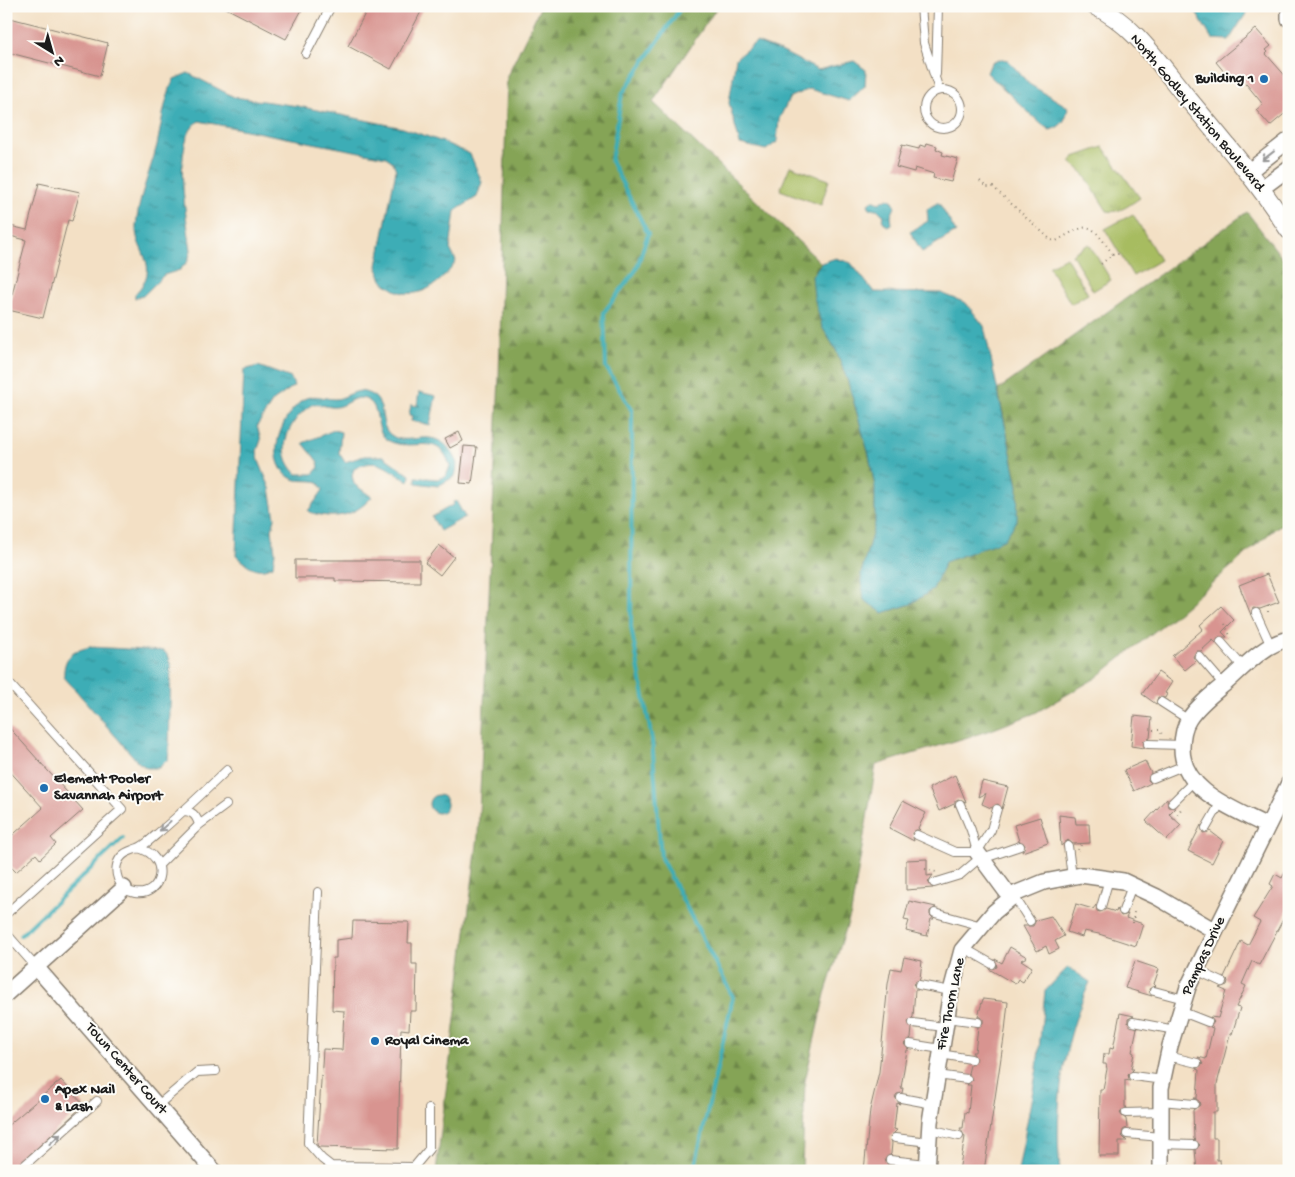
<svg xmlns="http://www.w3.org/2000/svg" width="1295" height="1177" viewBox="0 0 1295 1177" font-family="'Gochi Hand',sans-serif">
<defs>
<pattern id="forest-firs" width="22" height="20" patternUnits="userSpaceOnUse" patternTransform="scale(1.25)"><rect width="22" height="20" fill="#85a457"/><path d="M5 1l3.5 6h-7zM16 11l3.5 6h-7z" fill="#6c8547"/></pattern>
<pattern id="park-tufts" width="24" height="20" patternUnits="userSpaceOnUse" patternTransform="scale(1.25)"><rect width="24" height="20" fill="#a7bc61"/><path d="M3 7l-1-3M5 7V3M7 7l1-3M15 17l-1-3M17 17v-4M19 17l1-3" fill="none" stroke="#8fa154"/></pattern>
<pattern id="water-ripples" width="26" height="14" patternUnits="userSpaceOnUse" patternTransform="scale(1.25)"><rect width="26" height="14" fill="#3cadb6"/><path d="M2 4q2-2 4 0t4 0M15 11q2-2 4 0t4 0" fill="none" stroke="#328c93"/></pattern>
</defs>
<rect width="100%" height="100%" fill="#fdfcf7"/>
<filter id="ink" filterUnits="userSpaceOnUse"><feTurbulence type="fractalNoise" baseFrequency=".02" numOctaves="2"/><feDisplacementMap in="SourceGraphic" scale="10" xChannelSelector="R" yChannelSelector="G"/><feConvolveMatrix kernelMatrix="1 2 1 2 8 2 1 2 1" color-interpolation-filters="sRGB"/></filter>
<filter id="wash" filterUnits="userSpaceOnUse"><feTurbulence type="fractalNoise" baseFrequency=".0096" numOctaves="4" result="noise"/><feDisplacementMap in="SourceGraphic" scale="20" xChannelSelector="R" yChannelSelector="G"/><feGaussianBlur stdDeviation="1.12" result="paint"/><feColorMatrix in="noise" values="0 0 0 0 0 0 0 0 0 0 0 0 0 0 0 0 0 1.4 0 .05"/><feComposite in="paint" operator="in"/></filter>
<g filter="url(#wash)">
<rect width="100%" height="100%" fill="#f3e0c5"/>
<path fill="url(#forest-firs)" stroke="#50603a" d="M541,6H718L653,102L821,263L812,276L822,326L836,350L848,382L869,455L875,487V523L861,574L883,613L911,604L933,589L945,562L967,553L1018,486L998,390L1247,212L1289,267V520L1277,527L1175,615L1096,678L1035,713L991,730L876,765L851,913L825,994L805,1081L802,1171H436L478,836L499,377L507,76Z"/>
<path fill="url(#park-tufts)" stroke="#626c3e" d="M1103,147L1140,198C1131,204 1119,214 1107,211L1083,173L1070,162L1074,157Z"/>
<path fill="#a7bc61" stroke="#626c3e" d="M790,166L829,180L821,205L780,190Z
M1133,214L1160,260L1133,276L1105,229Z
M1089,244L1111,280L1093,291L1072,254Z
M1066,257L1088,294L1071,304L1049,267Z"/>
<path fill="url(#water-ripples)" stroke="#2c6469" d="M1192,6H1251L1229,40L1212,39Z
M756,42L783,52L818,70L854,61L866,70L865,86L849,101L809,89L790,97L779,119L777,142L766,150L740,144L729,103L736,58Z
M1002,59L1008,60L1029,84L1068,107C1066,120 1063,126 1050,130L1041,124L987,73L991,63Z
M188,73L234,97L298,106L403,128L443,142L470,154L482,182L477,197L455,211L450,249L456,261C444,281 419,302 395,290C391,287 385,285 382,280C380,276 379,270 377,266L396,170L393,162L386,157L199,121C170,139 187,219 191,250L188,261L180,270L164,275L143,296L135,298V294C163,265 135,253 136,227C138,199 150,172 157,145C162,122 164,100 174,79Z
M888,198L893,201L895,207L891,216L892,224L887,226L882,220L884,216L877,209H870L868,204L873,200L879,203Z
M937,203H939L956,232L922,252L910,232L928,221L927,209Z
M836,258L851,263L874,292L941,293L966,303L984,326L1018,486L1017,521L1004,540L945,562L933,589L911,604L883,613L864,600L861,574L875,523V487L869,455L848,382L836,350L822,327L814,297L812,276L821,263Z
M258,366L291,378L294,386L273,401L257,426L261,440L257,451L259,461L270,488L275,518L272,529L275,552L273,566C256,574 248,566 236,555L244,370Z
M360,391C392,396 375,423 391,435C408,448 432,425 451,451C458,460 458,466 455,476L438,486L416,483V477L437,479L446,476L450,466C439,430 413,453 389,441C372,432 383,405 365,399C353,395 348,405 336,407C329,408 321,404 313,404C289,419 273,451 297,474H313L319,467L318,462L303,443L334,430L341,432L339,453L345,462L364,456H383L410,475L409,481C387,470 379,455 354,469L352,475L354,484L372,497C354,517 334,520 309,512L308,511L323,490L318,482C308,479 298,483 289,477C263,458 283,413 304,399C315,393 324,399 335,399C343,399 351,392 360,391Z
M419,392L436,396L430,425L411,421L412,416L409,415L411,405L420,406L417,405Z
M456,501L465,517L440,531L432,517L454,504L453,502Z
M90,647L163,651L167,654L171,665L169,752L168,759L159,768H147L138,762L64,677C63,657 72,651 90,647Z
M429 804a9 9 0 1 1 18 0a9 9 0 1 1-18 0Z
M1068,967L1090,982C1063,1040 1054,1107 1060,1171H1018L1037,1068L1045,991Z"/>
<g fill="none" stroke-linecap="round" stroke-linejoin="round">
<path stroke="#3cadb6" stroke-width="4" d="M682,6L622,94L611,161L648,234L636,270L604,312L606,367L632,411L631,627L652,740L661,858L733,997L694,1171
M21,935L123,838"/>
</g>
<g id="blocks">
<path fill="#d89490" d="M222,6H304L286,39Z
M369,6H424L391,69L348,46Z
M6,17L108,43L100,76L6,52Z
M1256,29L1271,46L1266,50L1268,52L1266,54L1289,80V110L1270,126L1256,110L1262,105L1261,102L1247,85L1239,76L1231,80L1216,62Z
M927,143L937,146L936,149L943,152L942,155L958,159L951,182L933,178L934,174L915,168L914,172L896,167L902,145L919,149L920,145L926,147Z
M39,183L80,192L72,221L68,220L43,318L8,310L26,240L6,235V225L27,230Z
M459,432L463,441L450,448L445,439Z
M464,446L477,447L472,484L460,483Z
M439,545L454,557L440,575L425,563Z
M295,560H420V582L335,581V578H295Z
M1267,574L1279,602L1260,609L1253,608L1251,615L1239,585Z
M1221,606L1234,620L1222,632L1227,637H1219L1216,643L1213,640L1201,651H1196L1193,657L1196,661L1185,670L1172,656L1203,629L1200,625Z
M1158,672L1172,682L1165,693L1167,694L1165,698L1158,697L1156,704L1142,694Z
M1134,716L1152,718L1150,738L1144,741V748L1131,746Z
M6,724L83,810L51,838L56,844L40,859L36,854L16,872L6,862V841L43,808L6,767Z
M1145,761L1151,773L1148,780L1151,783L1134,791L1124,770Z
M955,775L966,802L958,799L955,801V807L954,804L939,811L929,788Z
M982,781L1008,787L1002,809L998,804L991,808L982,804L986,793L978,797Z
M1167,798L1168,807L1175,808L1169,814L1181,825L1167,840L1146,821Z
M903,801L926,813L918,828L920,830H916L912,833L914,841L889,828Z
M1059,815L1075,817L1076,824H1089L1090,843L1073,844L1068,840L1061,846Z
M1040,817L1048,843L1022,852L1025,845L1019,841L1014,825Z
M1201,825L1203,833L1210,831L1223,841L1212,863L1188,851Z
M927,859V876L933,875L928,882L933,888L906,890V860Z
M1289,865V908L1259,965L1252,961L1242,984L1246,986L1236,1007L1240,1008L1232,1034H1230L1217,1084V1112H1213V1138H1217V1160H1220L1221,1171H1197L1195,1150L1200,1145L1194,1139L1193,1110L1200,1105L1199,1101L1194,1098H1197L1199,1070L1196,1069L1203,1064L1198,1057L1206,1059L1213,1028L1210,1027L1214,1022L1210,1017L1218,1018L1226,991L1219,988L1227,985L1228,981L1224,977L1241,941L1248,945L1260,922L1253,918L1273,886L1270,884L1275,874L1282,878Z
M909,901L936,907L930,911V915L934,919H931L927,936L906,931L909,921L904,920Z
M1076,904L1093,909L1096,905L1097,911L1100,912L1106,909L1116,912L1117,909L1121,916L1128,914L1126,918L1143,924L1136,946L1099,934L1084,931L1082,937L1067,932Z
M1051,916L1064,936L1055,941L1059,949L1049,954L1046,946L1037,951L1023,926H1033L1036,920Z
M353,921L409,922L408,943H412V964H417L416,1011H410L409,1030L401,1029L398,1149L319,1147L317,1145L323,1049L342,1050L344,1011L332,1010L333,958H336V940L352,938Z
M1010,947L1027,957L1021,960L1032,967L1023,982L1018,979L1015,984L989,969L997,967L995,959L1002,963Z
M904,957L922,961L920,979L913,984L918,990H915L913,1017L908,1022L912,1028L911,1038L904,1044L909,1050H907L901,1088H903L902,1093L897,1094L895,1097L900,1104L897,1103L894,1129L897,1130L890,1137L892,1143L891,1154L885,1159L888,1165L886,1171H864L870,1110L879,1072L888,984L891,968L901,970Z
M1135,961L1159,969L1154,984L1156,986L1149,989L1152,996L1125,988Z
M983,999L1008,1002L1005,1031L984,1171H959L965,1137L960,1128H963L965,1112L968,1113L971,1085H967L972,1080L968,1073L970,1065L977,1059L972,1052H975L978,1027L983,1023V1019L978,1016Z
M1120,1013L1134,1016L1128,1019V1023L1137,1028L1132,1052L1134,1053L1131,1069H1134L1128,1075L1130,1081L1125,1080V1107H1127L1120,1113L1122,1116L1126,1119L1127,1128L1123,1130L1122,1136L1127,1141H1119V1156H1099L1100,1090H1103L1107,1069L1106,1064H1103L1104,1054H1109L1110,1048L1113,1049Z
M61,1080L84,1105L13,1170L6,1169V1127Z"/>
</g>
</g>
<g filter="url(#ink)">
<use href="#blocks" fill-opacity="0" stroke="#887e70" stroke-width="1"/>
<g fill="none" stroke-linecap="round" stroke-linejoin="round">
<g stroke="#887e70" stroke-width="10">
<path id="service" d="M921,6L924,43L939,90
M306,54L331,6
M936,74L938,6
M924 109a19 19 0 1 1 38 0a19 19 0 1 1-38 0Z
M1256,613L1271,646
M1221,642L1243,667
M1199,656L1224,685
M6,680L122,809L6,914
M1161,702L1189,720
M1148,744L1182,745
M1153,778L1185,765
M1172,803L1194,781
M960,804L971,830L977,852
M182,811C193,810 197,817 199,825
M1206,828L1221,802
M917,835L955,852H977
M1068,846L1072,877
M138,848C171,856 163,897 135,893C118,890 111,869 121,857C126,851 131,851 138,848C144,846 151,839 156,835C181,814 204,792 227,770
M977,852L991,830L997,809
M982,859L1020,846
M160,864L199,825L226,805
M934,883L960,875L981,857
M318,892L308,1143L322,1159L331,1166L414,1167L429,1149V1109
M1014,896L1030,921
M1101,907L1109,879
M1123,911L1132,885
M935,913L982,926
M6,933L36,967
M964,948L992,964
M1196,970L1222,982
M919,985L951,991
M1154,991L1184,999
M1180,1011L1208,1022
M946,1018L978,1022
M1133,1022L1175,1030
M913,1023L944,1027
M910,1044L941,1049
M940,1054L971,1059
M1168,1056L1197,1063
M937,1075L967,1079
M1133,1076L1163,1080
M901,1098L933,1104
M1161,1101L1194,1104
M158,1105L197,1072L216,1071
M1126,1113L1161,1112
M930,1129L959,1136
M1127,1134L1161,1137
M895,1138L929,1142
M1161,1144L1194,1145
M890,1160L927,1164
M18,1171L97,1101"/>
</g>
<g stroke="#887e70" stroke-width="18">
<path id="minor" d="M1289,10V19
M1248,172L1289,140
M1262,188L1289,168
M1267,826C1235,809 1182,792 1182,748C1182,738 1183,728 1189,719C1199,704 1214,693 1227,682C1245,666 1264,644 1289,639
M977,852L1011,898
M36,967L214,1171
M6,994L124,888
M927,1171L930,1122L951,991L962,950L994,912L1017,893L1044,882L1081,875L1123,881L1157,897L1215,931
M1161,1171V1088L1170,1046L1188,987L1289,783"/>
</g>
<g stroke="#887e70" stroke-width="20">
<path id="tertiary" d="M1095,6C1135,24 1162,68 1189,100C1224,142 1259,183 1289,230"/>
</g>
<path stroke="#887e70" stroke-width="2" stroke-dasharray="1 4" stroke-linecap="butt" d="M980,181L986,187H993L1051,240L1056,241C1093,220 1089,223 1113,254
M1101,264L1113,254H1119
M1268,606V613
M1225,624L1231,638
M1153,730H1160L1162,735
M1175,819L1181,809
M1078,850L1082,843
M925,869L936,872
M1133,923L1134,912"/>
<use href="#service" stroke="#fff" stroke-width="8"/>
<use href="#minor" stroke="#fff" stroke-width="15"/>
<use href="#tertiary" stroke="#fff" stroke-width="18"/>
</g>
<defs><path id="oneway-shaft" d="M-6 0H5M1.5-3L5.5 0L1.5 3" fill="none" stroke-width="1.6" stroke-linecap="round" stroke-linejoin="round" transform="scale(1.25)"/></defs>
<g stroke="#999">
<use href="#oneway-shaft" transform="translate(1268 156) rotate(142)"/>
<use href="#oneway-shaft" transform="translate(165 826) rotate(138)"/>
<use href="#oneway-shaft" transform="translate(55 1139) rotate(-42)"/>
</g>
</g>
<g fill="#1f6fb2" stroke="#fdfcf7" stroke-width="2">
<circle cx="1264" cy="79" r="5"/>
<circle cx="44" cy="788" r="5"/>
<circle cx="375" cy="1041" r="5"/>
<circle cx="45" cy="1099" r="5"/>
</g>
<g text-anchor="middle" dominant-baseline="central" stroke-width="4" stroke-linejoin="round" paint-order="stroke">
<g font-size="15" font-weight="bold" fill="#1c1c1c" stroke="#fdfcf7" text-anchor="start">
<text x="1254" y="79" text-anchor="end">Building 1</text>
<text x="54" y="779">Element Pooler<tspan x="54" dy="17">Savannah Airport</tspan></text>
<text x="385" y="1041">Royal Cinema</text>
<text x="55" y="1090">Apex Nail<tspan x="55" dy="17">&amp; Lash</tspan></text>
</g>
<g font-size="15" fill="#1c1c1c" stroke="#fdfcf7">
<text transform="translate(1197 113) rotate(50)">North Godley Station Boulevard</text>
<text transform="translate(1204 956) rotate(-65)">Pampas Drive</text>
<text transform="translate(951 1004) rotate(-78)">Fire Thorn Lane</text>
<text transform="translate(126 1069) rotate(49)">Town Center Court</text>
</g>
</g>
<rect width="1295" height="1177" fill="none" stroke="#fdfcf7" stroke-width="25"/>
<g transform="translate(52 52) rotate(143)" stroke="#fdfcf7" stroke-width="4" paint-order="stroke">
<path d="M0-4L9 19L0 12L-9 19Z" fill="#1c1c1c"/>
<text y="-8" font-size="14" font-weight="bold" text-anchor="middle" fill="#1c1c1c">N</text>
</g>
</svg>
